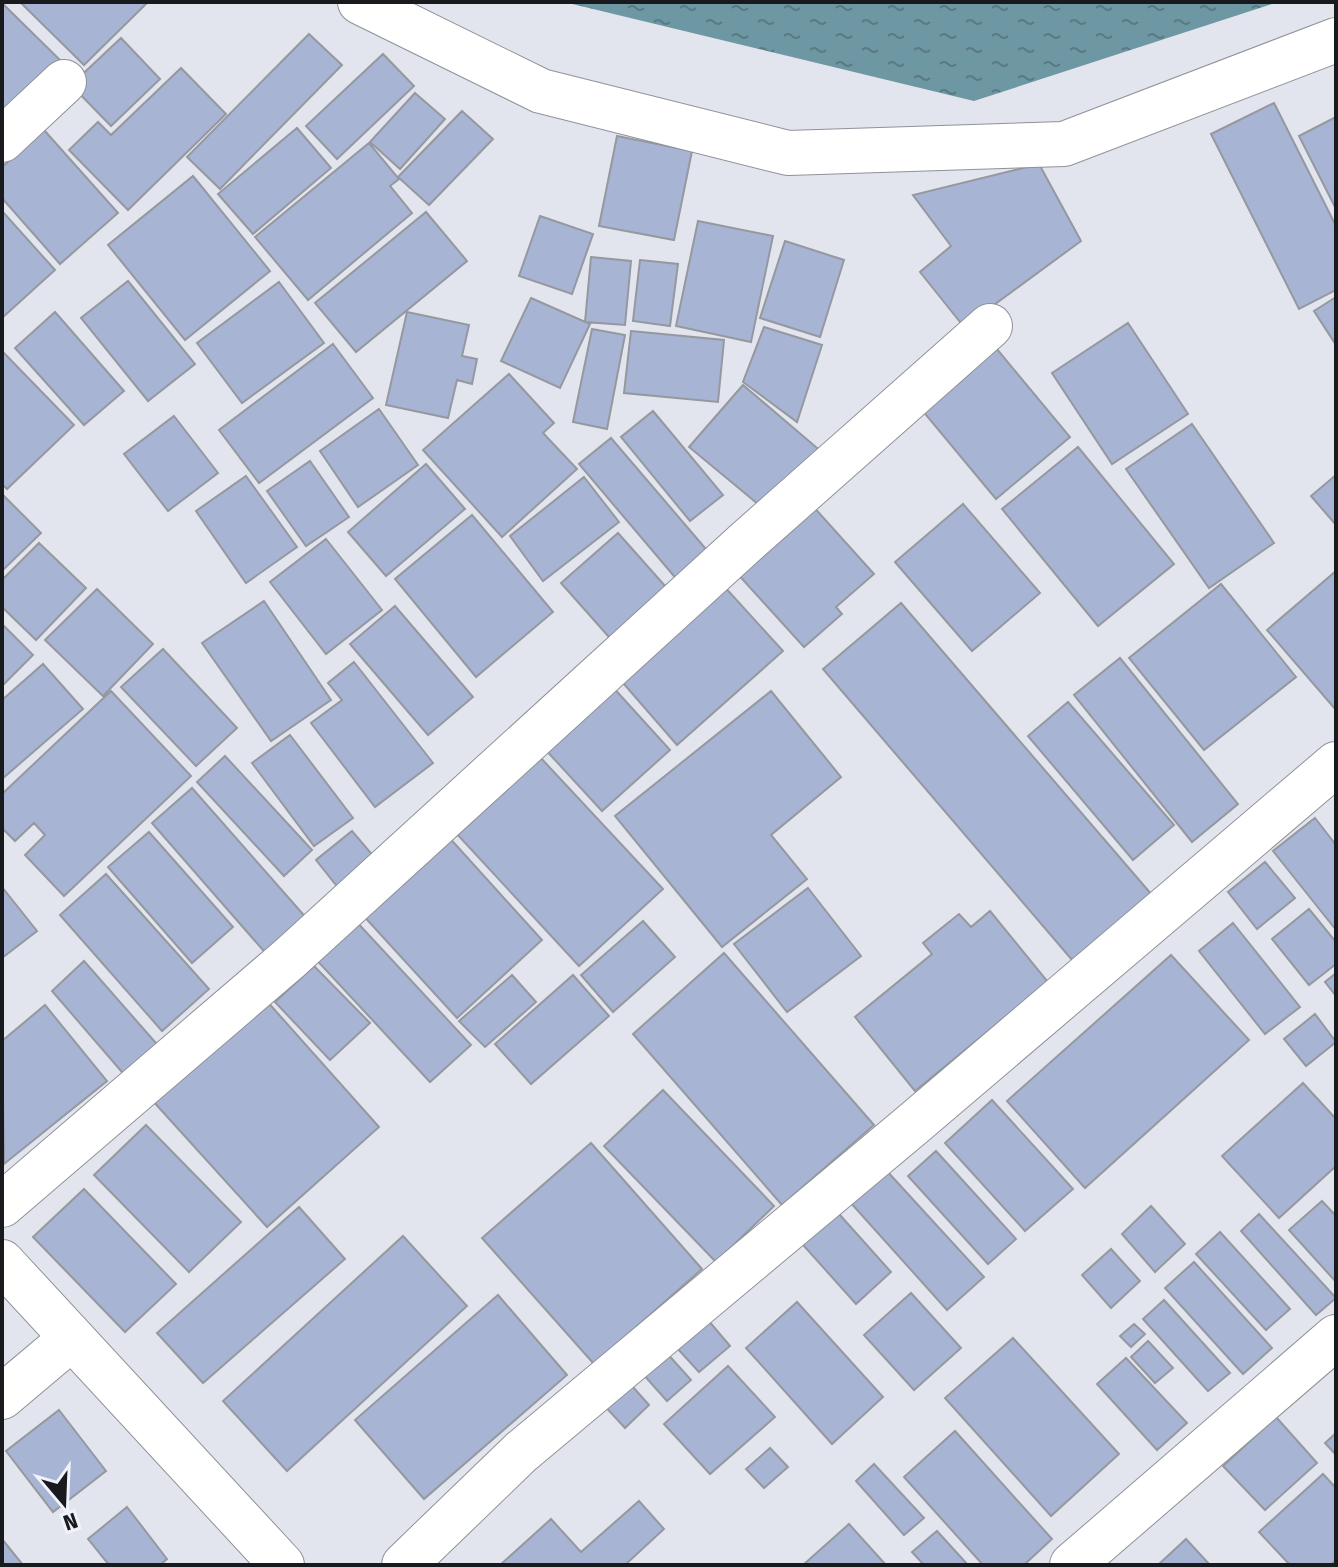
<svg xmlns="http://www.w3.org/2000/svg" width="1338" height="1567" viewBox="0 0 1338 1567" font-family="'Fira Sans Condensed',sans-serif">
<defs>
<pattern id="water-ripples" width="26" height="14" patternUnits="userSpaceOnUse" patternTransform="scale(2)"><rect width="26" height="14" fill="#6d97a2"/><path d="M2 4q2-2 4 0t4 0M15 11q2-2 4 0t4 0" fill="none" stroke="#597a83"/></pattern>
</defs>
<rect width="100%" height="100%" fill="#e2e5ed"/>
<path fill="url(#water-ripples)" d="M564,2H1278L974,101Z"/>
<path fill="#a7b4d4" stroke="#95989f" stroke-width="2" d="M20,2H148L84,65Z
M2,3L63,63L2,122Z
M309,34L342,65L220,189L187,157Z
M121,38L160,79L111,126L71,85Z
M383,54L414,86L337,159L306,126Z
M181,68L226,114L128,210L69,150L98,122L111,135Z
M415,93L445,119L400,169L370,142Z
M1274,103L1336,226V290L1299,309L1211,134Z
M462,111L493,139L429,205L398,177Z
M1336,117V209L1299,136Z
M297,128L331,168L253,234L218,194Z
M44,130L118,213L60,264L2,198V167Z
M617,136L692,151L674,240L599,226Z
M369,143L399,179L390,186L412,213L308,300L255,237Z
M1039,164L1081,241L964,327L920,272L951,246L913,195Z
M193,176L270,271L185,340L108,245Z
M2,211L55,270L2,318Z
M426,212L467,261L356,352L315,303Z
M540,216L593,234L572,294L519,276Z
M698,221L773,236L751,342L676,326Z
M785,241L844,260L820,337L760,318Z
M591,257L631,261L625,325L585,322Z
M640,260L678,264L670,326L633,321Z
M128,281L195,364L148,401L81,318Z
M279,282L324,343L242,403L197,343Z
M1336,297V345L1314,311Z
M531,298L590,324L560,388L501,361Z
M55,312L124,391L84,425L15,348Z
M407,312L469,325L462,356L477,359L472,384L457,380L448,418L386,405Z
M1128,323L1188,414L1112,464L1052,373Z
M764,327L822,345L797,422L743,382Z
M592,329L625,335L607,429L573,422Z
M631,331L724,340L718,402L624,393Z
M991,342L1070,437L996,499L916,403Z
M333,344L373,398L259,483L219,430Z
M2,351L74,425L7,489L2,484Z
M509,374L554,423L543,433L577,469L502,537L423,450Z
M743,385L823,453L770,514L689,447Z
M379,409L418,465L358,507L320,451Z
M653,411L723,495L690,521L621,437Z
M174,416L218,473L168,511L124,454Z
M1192,424L1274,543L1209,588L1126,469Z
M611,438L711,555L679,582L579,464Z
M1078,447L1174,564L1098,626L1002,509Z
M310,461L349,517L306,546L267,491Z
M426,464L465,509L386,576L348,532Z
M1336,475V525L1311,496Z
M246,476L297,547L246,583L196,511Z
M584,477L619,522L543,581L510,536Z
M2,494L41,533L2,571Z
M811,504L874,574L836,607L842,614L804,647L735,571Z
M963,504L1040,593L972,651L895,562Z
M472,515L553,612L476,677L395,579Z
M618,533L674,596L617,646L561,583Z
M326,539L382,610L326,654L270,582Z
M39,543L86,588L36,640L2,607V580Z
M1336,571V710L1267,630Z
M722,584L783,651L677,745L617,676Z
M1221,584L1296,677L1204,750L1129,658Z
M97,589L153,644L103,696L45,640Z
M264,601L331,700L271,741L202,643Z
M901,603L1152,895L1073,961L823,669Z
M395,606L473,697L428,735L350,644Z
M2,624L33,655L2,686Z
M163,649L237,728L196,766L121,687Z
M1120,658L1238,804L1192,842L1074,695Z
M354,662L433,763L375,807L311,723L342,700L328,683Z
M43,664L83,709L2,779V700Z
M610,684L670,750L602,811L543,747Z
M111,691L191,776L64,896L25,855L45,835L34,823L15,841L2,828V794Z
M771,691L841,777L771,835L807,879L722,947L615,816Z
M1068,702L1174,825L1133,860L1028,736Z
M290,735L353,818L314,846L252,763Z
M225,756L312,850L284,876L197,782Z
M539,756L663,889L579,966L456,833Z
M192,788L309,921L269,957L152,823Z
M1315,818L1336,845V930L1273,851Z
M352,831L381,865L344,895L316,860Z
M149,832L233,927L192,963L108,867Z
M446,834L542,940L457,1018L360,912Z
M1265,862L1295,898L1257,929L1228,892Z
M106,874L209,989L162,1031L60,915Z
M2,887L37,931L2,958Z
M808,888L861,956L787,1012L734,944Z
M1309,909L1336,942V964L1309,985L1272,939Z
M990,911L1048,982L915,1091L855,1017L932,954L923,943L959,914L971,927Z
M353,918L471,1045L430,1082L312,955Z
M643,921L675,957L613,1012L581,975Z
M1233,923L1300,1007L1265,1034L1199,951Z
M724,953L874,1125L782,1205L633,1034Z
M1171,955L1249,1040L1085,1188L1007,1101Z
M84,961L162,1050L128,1079L52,991Z
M314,966L370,1023L330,1060L275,1002Z
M1336,973V996L1325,982Z
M512,975L536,1002L485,1047L459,1021Z
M573,975L609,1016L531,1084L495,1044Z
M265,999L379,1127L267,1227L152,1100Z
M45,1005L107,1081L4,1164L2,1041Z
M1315,1014L1336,1042L1306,1066L1284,1039Z
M1303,1083L1336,1119V1166L1279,1218L1222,1156Z
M663,1090L774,1206L716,1262L604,1146Z
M992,1100L1073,1189L1025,1231L945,1143Z
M146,1125L241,1222L189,1272L94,1175Z
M591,1143L702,1269L594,1364L482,1238Z
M936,1151L1016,1239L988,1264L908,1176Z
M886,1170L984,1277L947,1310L850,1202Z
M84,1189L176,1284L125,1332L33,1237Z
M1322,1201L1336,1216V1282L1289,1230Z
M831,1205L891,1272L856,1304L796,1237Z
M1151,1206L1185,1244L1155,1272L1122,1234Z
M299,1207L345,1259L203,1383L157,1333Z
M1259,1214L1336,1298L1316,1315L1241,1231Z
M1220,1232L1290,1309L1266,1330L1196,1254Z
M403,1236L467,1306L287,1471L223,1401Z
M1111,1249L1140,1281L1111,1308L1082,1275Z
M1194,1262L1272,1348L1243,1374L1165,1288Z
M911,1293L961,1348L914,1390L864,1335Z
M498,1295L567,1375L424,1499L355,1420Z
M1164,1300L1230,1373L1208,1391L1143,1319Z
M797,1302L883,1397L832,1444L746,1348Z
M708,1320L730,1346L699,1372L677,1348Z
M1134,1324L1145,1334L1131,1347L1120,1336Z
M1013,1338L1119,1454L1051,1516L945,1398Z
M1148,1341L1173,1368L1155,1383L1131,1357Z
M665,1351L691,1380L667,1401L642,1373Z
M1126,1358L1187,1423L1157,1450L1097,1384Z
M728,1366L775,1417L710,1474L664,1424Z
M625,1378L649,1405L625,1428L600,1401Z
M59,1410L106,1471L53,1512L6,1451Z
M1276,1417L1317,1463L1265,1510L1223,1466Z
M955,1431L1052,1539L1024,1565H983L904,1477Z
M1336,1433V1455L1325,1443Z
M770,1448L788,1467L764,1488L746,1469Z
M874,1464L924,1518L904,1535L856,1481Z
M1323,1474L1336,1488V1560L1330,1565H1290L1259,1532Z
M639,1501L664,1529L625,1565H500L551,1519L581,1552Z
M127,1507L167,1559L160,1565H109L88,1539Z
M849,1524L886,1565H803Z
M937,1531L968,1565H924L912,1552Z
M2,1539L23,1565H2Z
M1186,1539L1210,1565H1158Z"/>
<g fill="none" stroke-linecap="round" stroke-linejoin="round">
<g stroke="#8f9299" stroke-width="46">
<path id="minor" d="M360,2L541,91L788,153L1064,144L1336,40
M2,140L64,82
M2,1205L290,958L745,543L990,326
M2,1262L282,1565
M2,1397L72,1338
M404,1565L521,1452L912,1125L1336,764
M1072,1565L1336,1337"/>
</g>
<use href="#minor" stroke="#fff" stroke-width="44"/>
</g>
<rect width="1338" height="1567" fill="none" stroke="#191a1d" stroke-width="8"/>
<g transform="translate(64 1503) rotate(161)" stroke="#f0f3fa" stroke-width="6" paint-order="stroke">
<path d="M0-6L14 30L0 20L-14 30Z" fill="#191a1d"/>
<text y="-12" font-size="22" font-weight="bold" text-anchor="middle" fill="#191a1d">N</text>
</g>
</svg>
